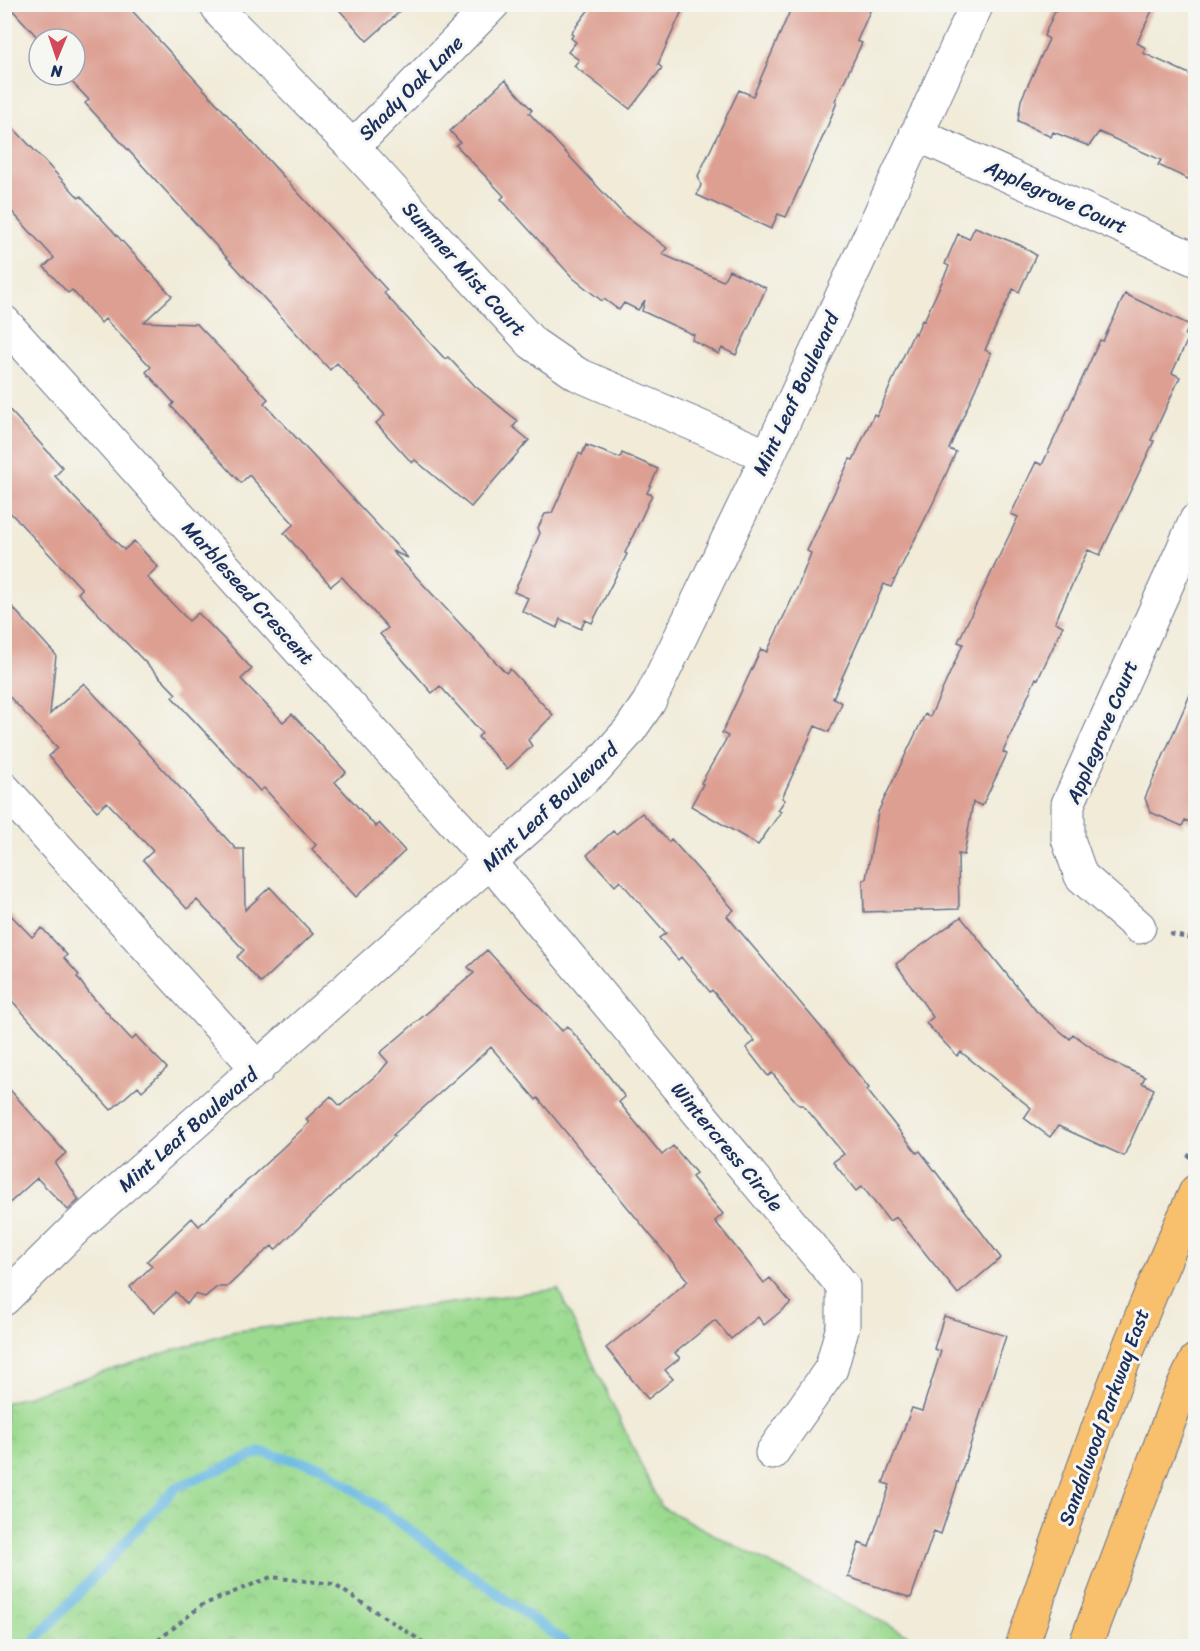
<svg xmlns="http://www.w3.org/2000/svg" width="1200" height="1651" viewBox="0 0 1200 1651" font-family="Sriracha,sans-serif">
<defs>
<pattern id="park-crowns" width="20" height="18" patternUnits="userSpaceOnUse" patternTransform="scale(1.5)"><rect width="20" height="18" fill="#9bda8f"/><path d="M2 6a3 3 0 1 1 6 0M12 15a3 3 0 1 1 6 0" fill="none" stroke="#85bb7e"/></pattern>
</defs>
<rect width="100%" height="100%" fill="#f6f6f2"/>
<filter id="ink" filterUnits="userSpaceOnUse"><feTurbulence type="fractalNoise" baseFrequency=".0167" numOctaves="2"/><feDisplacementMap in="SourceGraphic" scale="12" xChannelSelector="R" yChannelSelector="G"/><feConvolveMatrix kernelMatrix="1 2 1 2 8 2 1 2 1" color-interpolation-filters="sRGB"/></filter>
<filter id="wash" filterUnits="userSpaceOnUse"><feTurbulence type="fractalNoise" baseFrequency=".008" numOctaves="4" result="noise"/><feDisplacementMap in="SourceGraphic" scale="24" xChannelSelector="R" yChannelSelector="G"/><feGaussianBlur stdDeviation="1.35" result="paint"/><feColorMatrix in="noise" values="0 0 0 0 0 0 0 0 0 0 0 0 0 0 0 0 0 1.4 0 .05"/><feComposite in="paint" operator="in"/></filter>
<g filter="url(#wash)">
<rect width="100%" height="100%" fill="#f1ebd8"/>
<path fill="url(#park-crowns)" stroke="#5b8476" stroke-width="1.5" d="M558,1289L661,1507L929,1646H5V1403L231,1332Z"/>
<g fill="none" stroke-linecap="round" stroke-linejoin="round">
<path stroke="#66b8e2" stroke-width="10" d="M30,1646L175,1488L261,1452L323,1467L570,1646"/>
</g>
<g id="blocks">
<path fill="#dd9f92" d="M7,4H126L387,290L384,293L445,359L448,357L475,386L518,421L513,427L529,440L471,507L415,460L412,463L376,423L385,415L337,363L330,370L85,103L89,100L65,75H75V39H39Z
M334,4H408L367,41Z
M593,4H685L658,64L662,68L630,109L574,66L579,60L568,52L576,42L571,38L573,35L571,33Z
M793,4H873L857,41L862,43L835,101L837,102L826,130L786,217L778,214L771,229L697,195L701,185L698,176L739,90L753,96Z
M1058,4H1155L1137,43L1146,48L1143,53L1196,77V164L1188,179L1158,165L1161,160L1099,132L1089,146L1053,132L1051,137L1018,121L1021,100L1049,39L1044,36Z
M505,80L532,110L529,113L625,216L667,248L662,254L723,281L729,270L766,288L736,355L722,348L719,354L692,340L694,335L642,311L645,300L638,310L624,303L619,310L604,299L602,301L573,278L501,199L504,196L456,145L460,142L450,131Z
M4,118L79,198L81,196L172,296L144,322L197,324L268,399L264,403L408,558L392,551L506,673L510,669L553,715L528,740L532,746L507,769L478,737L482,733L440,686L432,693L380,634L388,628L342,577L331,586L284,533L294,524L249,475L241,483L171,406L174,403L146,372L151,367L105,319L101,323L72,290L68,293L44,267L54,258L4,203Z
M975,227L1020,245L1036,255L1019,292L1013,289L985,350L991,353L949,449L956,452L934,501L891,587L884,584L833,698L842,703L829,732L815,726L782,798L785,800L778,810L781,812L758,845L691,806L703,784L701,783L728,736L722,733L761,649L767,652L798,586L811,553L807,551L850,459L853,460L874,414L877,416L914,332L916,334L922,320L924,321L949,266L945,264L958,234L969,239Z
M1125,294L1190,325L1185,335L1189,337L1172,373L1180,377L1151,440L1154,441L1100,555L1088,550L1055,622L1063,626L1038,679L1036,678L1003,752L1007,754L982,806L973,802L964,855L958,854L959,909L864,912L863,880L866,879L878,812L925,714L930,717L963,644L958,642L1018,517L1011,514L1036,462L1042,465L1100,340L1103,341Z
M4,404L63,468L55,476L73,496L124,550L134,541L158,567L147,577L189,621L198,613L229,644L252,669L241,679L283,722L292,714L322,746L346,772L335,782L376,827L379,823L405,851L356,897L312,849L316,845L264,788L260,791L172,697L176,694L78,593L82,589L4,506Z
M586,445L620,458L622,453L658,469L647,493L652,495L625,553L627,554L592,623L585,620L581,629L560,619L557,628L522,611L528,598L514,592L540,533L538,528L545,514L552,513L579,453L582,455Z
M4,598L56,655L50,714L84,683L236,849H244L245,910L270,887L313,934L261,983L237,957L244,950L197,900L187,909L143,860L153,851L107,802L97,811L73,785L49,756L58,748L4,691Z
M1196,681V825L1185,820L1182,826L1150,812L1145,798Z
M642,813L669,842L671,839L734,910L727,916L824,1031L869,1088L867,1090L917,1153L920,1151L1001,1258L958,1294L896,1217L889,1221L862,1186L856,1191L833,1162L844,1154L803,1105H799L772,1073L768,1076L746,1048L755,1041L712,990L710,992L681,957L678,960L659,938L666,933L620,881L615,886L587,855L613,831L616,834Z
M4,908L32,937L42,928L67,955L64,958L79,975L77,977L89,993L132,1040L136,1036L167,1068L142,1091L138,1086L111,1110L4,992Z
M961,917L1037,1012L1070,1039L1073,1034L1110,1061L1145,1077L1142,1083L1154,1089L1124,1156L1058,1126L1050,1137L1024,1118L1031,1108L961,1052L957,1056L926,1023L933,1017L896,964Z
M487,950L562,1031L567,1026L591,1053L625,1097L619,1102L662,1155L673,1146L696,1173L692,1177L723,1214L715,1221L764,1283L770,1278L791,1303L764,1325L758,1317L731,1339L715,1320L675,1353L680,1358L665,1370L673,1379L648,1399L606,1348L688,1281L538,1098L536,1100L491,1047L393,1135L395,1136L275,1250L272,1246L261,1255L227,1287H217L205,1297L195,1294L187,1304L176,1292L154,1313L130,1287L152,1266L147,1261L192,1218L199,1226L309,1123L306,1119L331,1096L340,1106L380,1072L388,1062L380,1053L474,973L468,967Z
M4,1083L66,1153L55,1163L79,1200L68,1210L37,1178L4,1208Z
M944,1316L1006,1336L941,1534L934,1531L911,1598L848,1577L859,1543L869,1547L890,1485L883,1483L912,1408L922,1411L941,1351L934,1349Z"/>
</g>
</g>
<g filter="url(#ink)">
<use href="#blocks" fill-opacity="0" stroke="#667189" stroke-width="1.5"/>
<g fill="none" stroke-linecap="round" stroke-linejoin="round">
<g stroke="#667189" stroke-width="35">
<path id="minor" d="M216,4L222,14L353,147L532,343L577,374L768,456
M916,134L1196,260
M353,147L493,4
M4,322L491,863L843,1286V1326L831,1369L772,1453
M4,789L258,1069
M1139,927L1081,876L1068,839V804L1196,520
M4,1299L77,1227L596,768L629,731L649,702L768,456L977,4"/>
</g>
<g stroke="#667189" stroke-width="35">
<path id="major" d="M1022,1646C1074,1492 1127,1338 1196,1191
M1085,1646L1178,1398L1196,1360"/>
</g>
<path stroke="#667189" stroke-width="4" stroke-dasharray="4.5 4.5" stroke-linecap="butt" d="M1170,934L1196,940
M1188,1158L1196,1142
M151,1646L202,1605L271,1577L333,1584L429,1646"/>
<use href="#minor" stroke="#fff" stroke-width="33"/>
<use href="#major" stroke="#f8bf6c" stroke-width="33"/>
</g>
</g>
<g text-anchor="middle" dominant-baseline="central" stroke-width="6" stroke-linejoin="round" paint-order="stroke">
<g font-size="20" fill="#1b2f5e" stroke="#f6f6f2">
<text transform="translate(411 88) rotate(-45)">Shady Oak Lane</text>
<text transform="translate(1056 197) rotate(24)">Applegrove Court</text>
<text transform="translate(464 269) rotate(48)">Summer Mist Court</text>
<text transform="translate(796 394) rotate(-65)">Mint Leaf Boulevard</text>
<text transform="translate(248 593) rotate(48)">Marbleseed Crescent</text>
<text transform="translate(1102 732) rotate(-67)">Applegrove Court</text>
<text transform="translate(550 807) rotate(-43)">Mint Leaf Boulevard</text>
<text transform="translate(188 1130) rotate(-41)">Mint Leaf Boulevard</text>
<text transform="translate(727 1147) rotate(50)">Wintercress Circle</text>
<text transform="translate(1104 1417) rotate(-70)">Sandalwood Parkway East</text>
</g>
</g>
<rect width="1200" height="1651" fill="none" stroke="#f6f6f2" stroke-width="24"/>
<g transform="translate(57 57) rotate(182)"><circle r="28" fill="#f6f6f2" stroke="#9ea6b7" stroke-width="1.5"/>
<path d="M0-4.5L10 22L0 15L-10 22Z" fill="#d1495b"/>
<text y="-9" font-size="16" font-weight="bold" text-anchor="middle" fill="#1b2f5e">N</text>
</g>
</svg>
